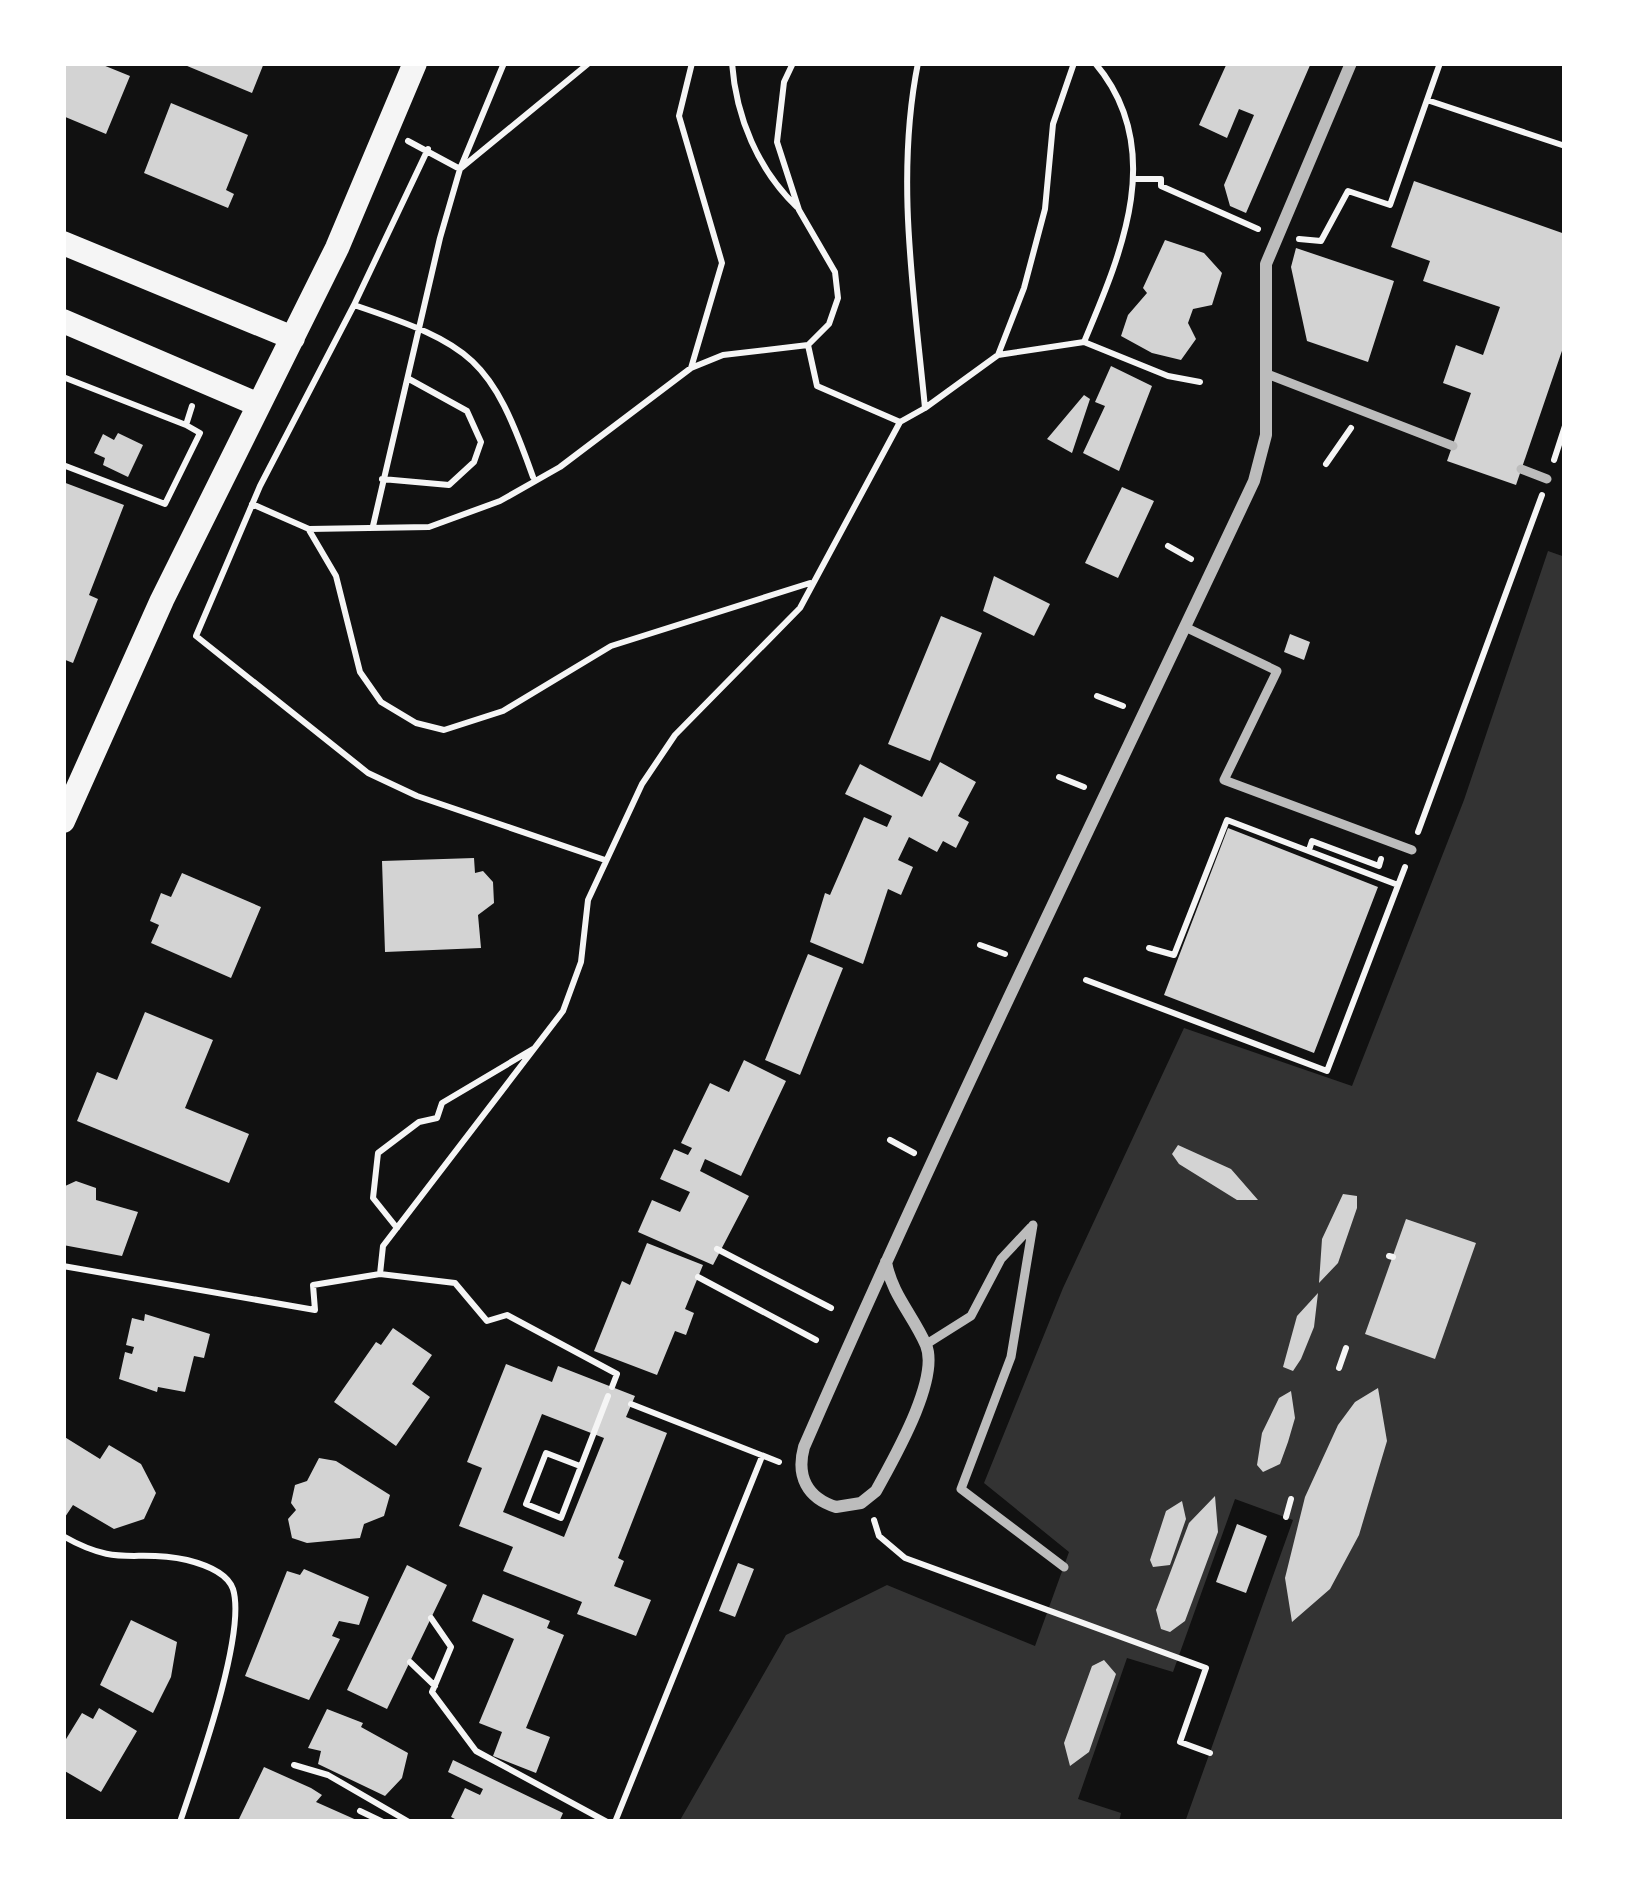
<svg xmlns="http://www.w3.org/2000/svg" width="1628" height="1885" viewBox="0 0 1628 1885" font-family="'Space Grotesk',sans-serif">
<rect width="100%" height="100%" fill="#111"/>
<path fill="#333" d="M1548,551L1565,557V1822H679L786,1635L887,1585L1035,1646L1069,1552L984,1483L1063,1288L1184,1028L1352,1086L1464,800Z"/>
<path fill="#111" d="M1235,1499L1293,1520L1185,1822H1119L1121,1813L1078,1799L1127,1658L1173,1672Z"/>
<path fill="#d3d3d3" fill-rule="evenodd" d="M63,63H98L130,76L106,134L63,116Z
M180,63H264L252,93Z
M1227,63H1311L1246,213L1230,206L1224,185L1254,115L1239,109L1227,138L1199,125Z
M171,103L248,135L226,190L234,194L228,208L144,173Z
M1414,181L1565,234V342L1516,485L1447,461L1471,393L1443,383L1456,345L1483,355L1500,307L1423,281L1430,261L1391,247Z
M1165,240L1204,253L1222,273L1212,305L1193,309L1188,323L1196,339L1181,360L1152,353L1121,336L1128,315L1147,293L1143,288Z
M1296,248L1394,281L1368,362L1307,341L1291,267Z
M1111,366L1152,386L1119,471L1083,453L1105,406L1095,402Z
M1084,395L1090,399L1072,453L1047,439Z
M118,433L143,445L128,477L103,465L105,458L94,453L103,434L114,440Z
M63,482L124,505L89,595L98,599L73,663L63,659Z
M1122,487L1154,501L1118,578L1085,563Z
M994,576L1050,604L1034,636L983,611Z
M941,616L982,633L930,761L888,744Z
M1290,634L1310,642L1304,660L1284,652Z
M940,762L976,782L958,816L969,822L956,848L943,841L937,852L909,837L898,860L913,867L901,895L888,889L863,964L810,942L825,893L830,895L864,817L887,827L892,816L845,794L860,764L922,797Z
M1228,828L1378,887L1314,1053L1164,995Z
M474,858L475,873L483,871L493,882L494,903L478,915L481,948L385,952L382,861Z
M182,873L261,907L231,978L151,943L159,925L150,921L161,893L171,897Z
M808,954L843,968L800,1075L765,1060Z
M145,1012L213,1040L185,1108L249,1134L229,1183L77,1121L97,1072L117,1080Z
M744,1060L786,1081L741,1176L705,1159L700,1171L749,1196L713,1265L638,1232L652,1200L680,1212L690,1192L660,1179L674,1149L688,1155L692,1148L681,1143L710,1083L729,1092Z
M1178,1145L1231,1169L1258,1200H1237L1179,1164L1172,1154Z
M76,1181L96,1188V1200L138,1212L122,1256L63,1245V1187Z
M1343,1194L1357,1196V1208L1338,1263L1319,1283L1322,1239Z
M1406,1219L1476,1243L1435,1359L1365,1334Z
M647,1243L703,1265L685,1309L694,1313L686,1335L675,1331L657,1375L594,1351L622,1281L630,1285Z
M1318,1293L1314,1327L1301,1359L1293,1371L1283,1367L1297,1316Z
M145,1314L210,1334L204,1358L194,1356L185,1392L158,1387L157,1392L119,1379L125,1352L132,1354L134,1347L126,1345L132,1318L144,1321Z
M393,1328L432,1355L412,1384L430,1397L396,1446L334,1402L376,1342L381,1345Z
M506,1364L552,1382L558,1366L635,1396L626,1417L667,1433L618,1558L624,1561L614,1586L651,1600L636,1636L577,1614L582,1602L503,1571L513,1547L459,1526L482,1468L467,1462ZM542,1414L604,1438L564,1537L503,1512Z
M1378,1388L1387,1441L1359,1535L1330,1589L1292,1622L1285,1578L1305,1497L1338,1425L1355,1402Z
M1291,1391L1295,1418L1288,1442L1280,1464L1263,1472L1257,1465L1262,1433L1279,1398Z
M63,1436L100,1459L109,1445L141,1464L156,1493L144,1519L114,1529L73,1505L63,1520Z
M319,1458L336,1461L390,1495L384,1516L364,1524L360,1538L307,1543L292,1538L288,1519L296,1510L291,1503L295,1485L307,1481Z
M1215,1496L1218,1532L1185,1621L1170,1632L1161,1629L1156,1610L1189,1523Z
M1182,1501L1186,1519L1170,1565L1153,1567L1150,1560L1166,1511Z
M1237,1524L1267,1536L1246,1593L1216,1582Z
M738,1563L754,1569L735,1617L719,1611Z
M407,1565L447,1585L387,1709L347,1690Z
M304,1569L369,1597L359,1625L339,1621L332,1636L340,1639L309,1700L245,1676L287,1571L300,1575Z
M483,1594L550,1621L547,1628L564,1635L526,1728L550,1737L536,1773L493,1756L502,1732L479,1723L514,1639L472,1621Z
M131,1620L177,1642L171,1677L153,1713L100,1685Z
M1104,1660L1116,1674L1089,1752L1070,1766L1064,1743L1092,1666Z
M99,1708L137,1731L101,1792L63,1770V1744L82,1713L93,1719Z
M327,1709L363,1723L361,1727L408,1753L402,1778L385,1796L318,1764L321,1751L308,1748Z
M453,1760L563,1813L559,1822H461L451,1817L465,1788L480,1795L483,1789L448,1772Z
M264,1767L311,1788L322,1795L316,1802L361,1822L239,1819Z"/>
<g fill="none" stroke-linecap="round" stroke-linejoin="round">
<path stroke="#f5f5f5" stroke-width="6" d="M732,63C736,117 758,170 797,207
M1427,100L1565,146
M408,141L460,169L589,63
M1134,179H1161V186L1258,229
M1299,239L1321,241L1348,191L1390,205L1440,63
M354,305L428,149
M1084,342C1122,252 1167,148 1095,63
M808,345L817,386L900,422
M998,355L1084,342L1168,376L1200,382
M691,368L722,263L679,116L692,63
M63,377L186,425
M925,408L998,355L1024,288L1045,209L1053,124L1074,63
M1554,460L1565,426
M1326,464L1351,428
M63,465L165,504L200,433L186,425L192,406
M533,477C491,358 473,345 354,305L260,486L196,636L368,773L417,796L605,860
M382,479L449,485L474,462L481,442L467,411L409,379
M252,504L309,529L429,527L500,501L560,467L691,368L723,355L808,345L829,324L838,298L835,272L799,210L777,142L784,82L793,63
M373,526L440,238L460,169L504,63
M309,530L336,576L360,672L381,702L416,723L444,730L503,711L611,646L810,583
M1168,546L1191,559
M1097,696L1123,706
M1059,777L1084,787
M1418,832L1542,495
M1309,850L1312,841L1379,866L1381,859
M980,945L1005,954
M1149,948L1174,955L1227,820L1398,885
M1086,980L1327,1071L1405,867
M890,1140L914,1153
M397,1228L373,1198L378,1153L419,1122L437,1118L442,1103L533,1049
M717,1249L831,1308
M1389,1256L1393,1257
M63,1266L315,1310L313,1285L380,1274L455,1283L487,1321L507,1315L617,1374L612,1387
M380,1274L383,1246L563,1011L581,962L588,900L642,784L675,735L800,608L900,422L925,408C914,293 895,177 918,63
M698,1277L816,1340
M1339,1368L1346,1348
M631,1404L779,1462
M580,1466L546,1453L526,1504L561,1518L608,1396
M1286,1517L1291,1499
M874,1520L879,1536L905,1558L1206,1668L1180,1742L1210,1753
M63,1536C121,1569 133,1548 187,1560C203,1564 227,1572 233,1589C247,1634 196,1774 180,1822
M431,1618L451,1647L432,1692L476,1751L607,1822
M410,1662L435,1686
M294,1765L328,1775L409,1822
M360,1811L383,1822
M615,1822L761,1459"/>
<path stroke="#bcbcbc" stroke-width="9" d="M1267,374L1453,446
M1521,469L1547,479
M1185,627L1277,671L1224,780L1412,850
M1033,1225L1011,1357L961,1489L1064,1567
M925,1345L971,1316L1001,1259L1031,1227"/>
<path stroke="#bcbcbc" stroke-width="12" d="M886,1262C892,1295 913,1315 926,1345C940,1379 894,1458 876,1491L861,1503L836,1507C807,1498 796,1476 804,1447C946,1121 1103,802 1254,481L1266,435V264L1351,63"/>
<path stroke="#f5f5f5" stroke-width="24" d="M63,243L293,338
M63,321L259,405
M63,821L162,600L337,248L415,63"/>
</g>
<rect width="1628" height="1885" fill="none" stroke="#ffffff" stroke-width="132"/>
</svg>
